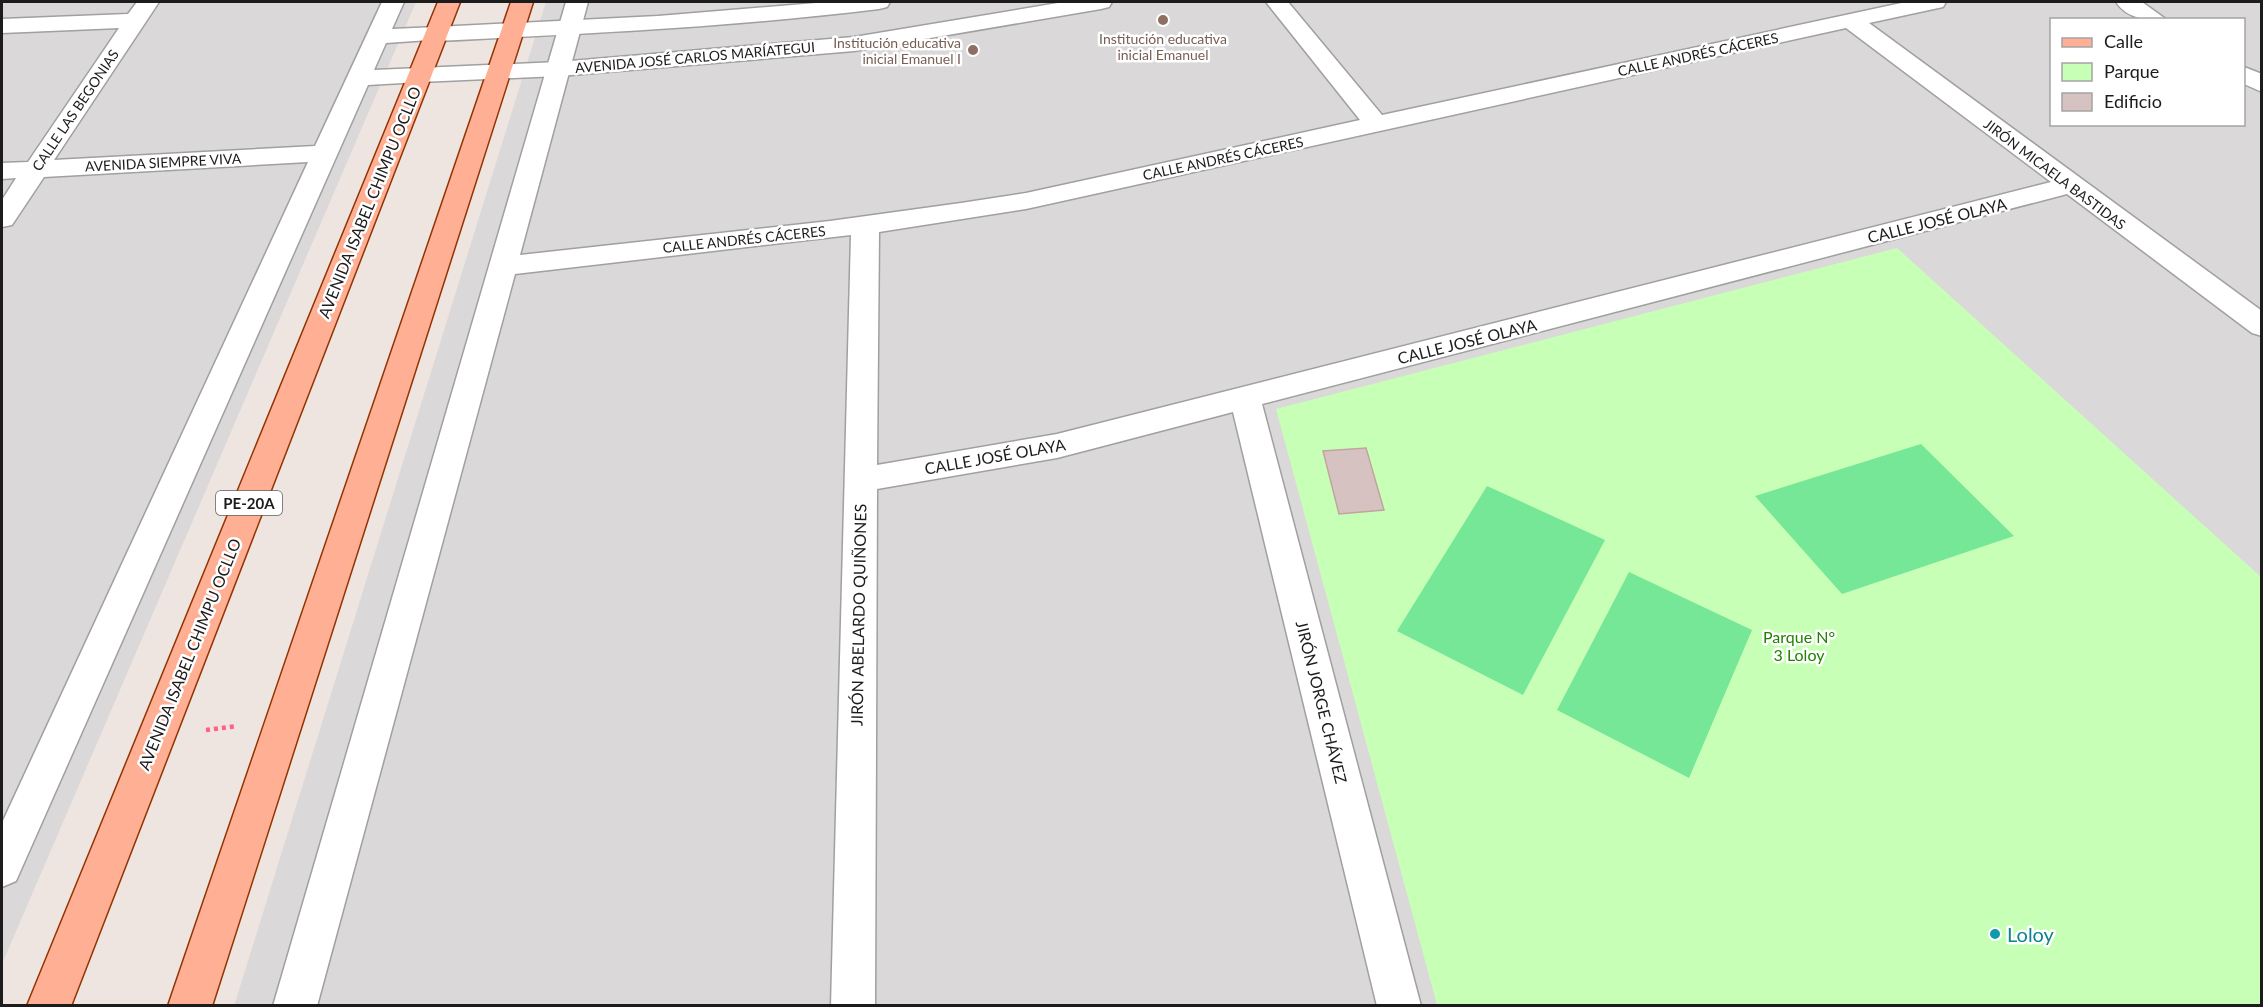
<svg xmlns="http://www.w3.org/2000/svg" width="2263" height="1007" viewBox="0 0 2263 1007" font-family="Lato,sans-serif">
<rect width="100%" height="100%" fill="#eee5e0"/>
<path fill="#dad8d9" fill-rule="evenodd" d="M2,2H416L2,964Z
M546,2H2261V1005L234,1006ZM2052,20H2244V124H2052Z"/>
<path fill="#c8ffb6" d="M1897,248L2261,577V1005H1437L1276,409Z"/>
<path fill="#75e796" d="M1921,444L2014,536L1842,594L1755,496Z
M1487,486L1605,540L1523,695L1397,631Z
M1629,572L1752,630L1689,778L1557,710Z"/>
<path fill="#d6c2c0" stroke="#c1a5a1" stroke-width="1.5" d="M1366,448L1384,510L1339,514L1323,451Z"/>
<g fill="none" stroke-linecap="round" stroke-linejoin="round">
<g stroke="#a0a0a0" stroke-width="3">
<path id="minor" d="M137,2H159L54,160L315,146L382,2H404L392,29L436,27L444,29L448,34L444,39L386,43L374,70L420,68L428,70L432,75L428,80L420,82L368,85L16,881L2,887V823L308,162L44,177L12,225L2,227V200L16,178L2,179V163L28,162L119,28L2,33V19L128,14Z
M566,2H588L520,255L830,221L961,203L1026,193L1360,120L1266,2H1288L1382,115L1906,2H1946L1943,7L1869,23L2262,311V336L2252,333L2067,194L1262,404L1421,1006H1377L1233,412L1057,458L877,489L875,1006H831L851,235L515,274L317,1006H273ZM1846,28L2051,182L1057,434L877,465L879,232L1026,209Z
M2116,2H2142L2167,20C2148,20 2128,20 2116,2Z
M2244,67L2262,74V92L2244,84Z"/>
</g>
<g stroke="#a0a0a0" stroke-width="3">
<path id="tertiary" d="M828,2H890L887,7L879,9C732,27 584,34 436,41L428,39L424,34L428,29L436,27L658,16Z
M1064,2H1112L1109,7L1101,9L854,51L559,76L420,82L412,80L408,75L412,70L420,68L559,62L854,37Z"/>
</g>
<g stroke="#933300" stroke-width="3">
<path id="primary" d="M438,2H460L71,1006H27Z
M511,2H533L212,1006H168Z"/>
</g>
<path stroke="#ff6083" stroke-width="4.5" stroke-dasharray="4 4" stroke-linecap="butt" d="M206,730L237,726"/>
<use href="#minor" fill="#fff" fill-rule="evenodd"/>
<use href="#tertiary" fill="#fff" fill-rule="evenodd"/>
<use href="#primary" fill="#ffaf94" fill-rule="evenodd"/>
</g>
<g fill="#8d6e63" stroke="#fff" stroke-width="2">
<circle cx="1163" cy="20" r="6"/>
<circle cx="973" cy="50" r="6"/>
</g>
<circle fill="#0f9aa8" stroke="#fff" stroke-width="2" cx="1995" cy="934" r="6"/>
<g text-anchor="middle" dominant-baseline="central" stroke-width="5" stroke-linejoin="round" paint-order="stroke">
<g font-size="14" fill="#785e54" stroke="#fff">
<text x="1163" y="38">Institución educativa<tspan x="1163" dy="16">inicial Emanuel</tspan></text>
<text x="961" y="42" text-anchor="end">Institución educativa<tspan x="961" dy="16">inicial Emanuel I</tspan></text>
</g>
<g font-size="14" fill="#1c1c1c" stroke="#fff">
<text transform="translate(1698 54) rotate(-12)">CALLE ANDRÉS CÁCERES</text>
<text transform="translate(695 57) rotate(-5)">AVENIDA JOSÉ CARLOS MARÍATEGUI</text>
<text transform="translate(75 110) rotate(-56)">CALLE LAS BEGONIAS</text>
<text transform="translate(1223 158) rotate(-12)">CALLE ANDRÉS CÁCERES</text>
<text transform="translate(163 162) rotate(-3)">AVENIDA SIEMPRE VIVA</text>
<text transform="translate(2055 174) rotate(37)">JIRÓN MICAELA BASTIDAS</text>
<text transform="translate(744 239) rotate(-6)">CALLE ANDRÉS CÁCERES</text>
</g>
<rect fill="#fff" stroke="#606060" stroke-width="1.5" x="216" y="491" width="66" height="24" rx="4.5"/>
<g font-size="15" font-weight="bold" fill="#1c1c1c">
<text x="249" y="503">PE-20A</text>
</g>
<g font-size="16" fill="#1c1c1c" stroke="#fff">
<text transform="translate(369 202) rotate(-68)">AVENIDA ISABEL CHIMPU OCLLO</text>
<text transform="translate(1937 220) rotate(-14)">CALLE JOSÉ OLAYA</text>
<text transform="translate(1467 341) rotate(-14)">CALLE JOSÉ OLAYA</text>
<text transform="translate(995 456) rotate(-10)">CALLE JOSÉ OLAYA</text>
<text transform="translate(858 615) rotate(-89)">JIRÓN ABELARDO QUIÑONES</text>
<text transform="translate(189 654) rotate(-68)">AVENIDA ISABEL CHIMPU OCLLO</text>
<text transform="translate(1322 702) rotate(76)">JIRÓN JORGE CHÁVEZ</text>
</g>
<g font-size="16" fill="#1f8300" stroke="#fff">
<text x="1799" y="636">Parque N°<tspan x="1799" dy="18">3 Loloy</tspan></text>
</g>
<g font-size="20" fill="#0d838f" stroke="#fff" text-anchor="start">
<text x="2007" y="934">Loloy</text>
</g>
</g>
<rect width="2263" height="1007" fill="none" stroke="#1c1c1c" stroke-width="6"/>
<rect x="2050" y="18" width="195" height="108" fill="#ffffff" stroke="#a4a4a4" stroke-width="1.5"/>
<rect x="2062" y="38" width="30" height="9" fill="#ffaf94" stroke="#a4a4a4" stroke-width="1.5"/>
<text x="2104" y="48" font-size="18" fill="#1c1c1c">Calle</text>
<rect x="2062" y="63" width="30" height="18" fill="#c8ffb6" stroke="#a4a4a4" stroke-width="1.5"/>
<text x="2104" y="78" font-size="18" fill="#1c1c1c">Parque</text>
<rect x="2062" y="93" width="30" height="18" fill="#d6c2c0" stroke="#a4a4a4" stroke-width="1.5"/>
<text x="2104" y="108" font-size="18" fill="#1c1c1c">Edificio</text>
</svg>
